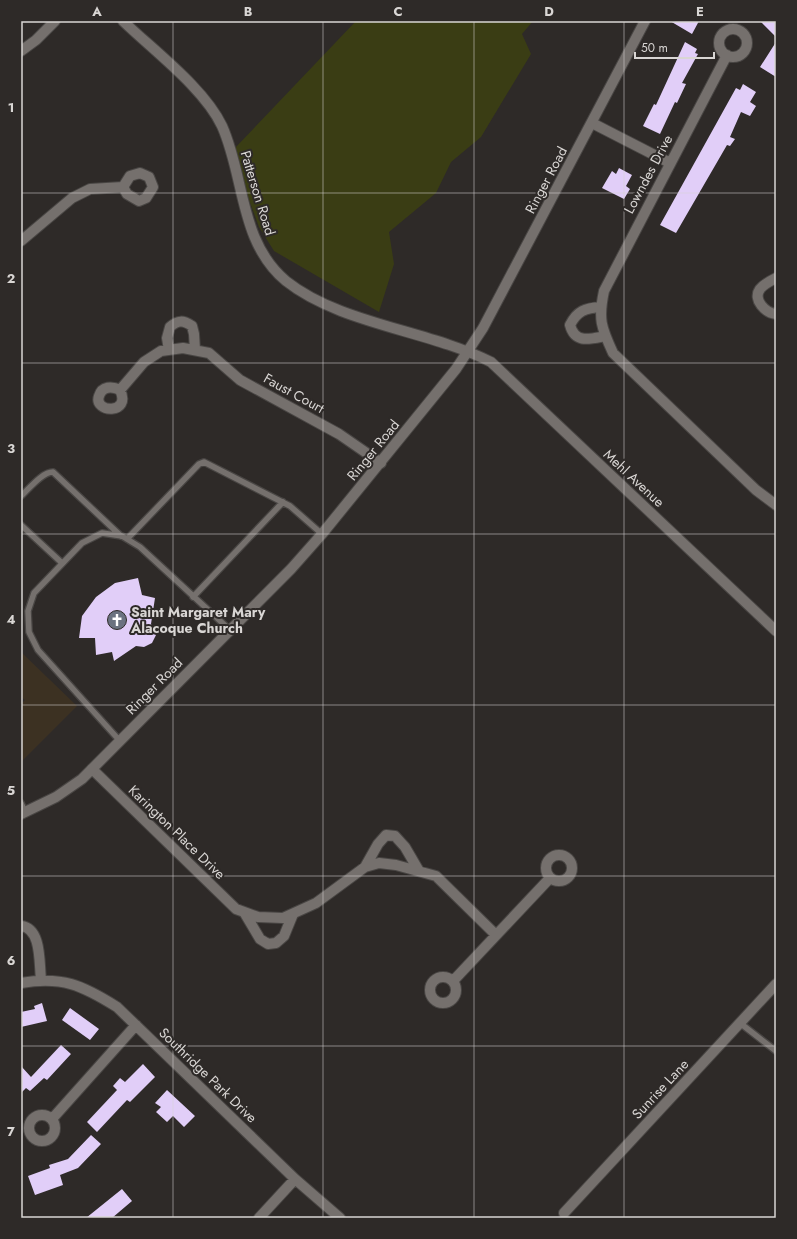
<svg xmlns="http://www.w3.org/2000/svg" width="797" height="1239" viewBox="0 0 797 1239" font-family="Jost,sans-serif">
<rect width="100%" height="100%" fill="#2e2a28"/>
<path fill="#3c3122" d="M21,652L77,706L21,762V704L25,700L21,697Z"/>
<path fill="#3a3d14" d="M356,21H533L522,34L531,54L481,137L451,162L436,193L389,232L394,264L379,312L274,251L259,227L248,197L235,148Z"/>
<path fill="#e1cef8" d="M670,21H699L692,34Z
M760,21H776V37Z
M685,42L697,49L695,53L698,54L682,83L686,84L677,103L675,102L660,134L643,126L654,104L656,105Z
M776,42V77L760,67Z
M743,84L756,92L750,102L756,106L750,116L741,112L730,137L735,139L730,146L727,145L676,233L660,225L736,88L740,90Z
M619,168L632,175L626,186L630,189L624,199L602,188L612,171L616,174Z
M138,578L142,595L155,598L151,624L156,635L152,643L144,647L136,646L114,661L112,652L96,655L95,638H79L82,616L96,597L115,583Z
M42,1003L47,1021L21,1027V1012L35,1009L34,1006Z
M70,1008L99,1029L90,1040L62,1020Z
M61,1045L71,1054L47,1080L44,1078L30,1091L26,1088L21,1093V1066L31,1077Z
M143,1064L155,1077L130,1102L127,1100L97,1132L87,1122L117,1090L113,1086L120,1078L125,1082Z
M167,1090L195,1116L184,1127L173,1116L167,1122L156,1112L161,1107L155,1103Z
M91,1135L101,1144L78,1168L60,1175L63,1185L35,1195L28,1176L50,1168L49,1165L68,1159Z
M122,1189L132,1201L112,1218H86Z"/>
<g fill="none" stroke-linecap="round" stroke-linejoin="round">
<g stroke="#494644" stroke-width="8">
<path id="service" d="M21,496C29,489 42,472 53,472L121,536
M21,525L62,563
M127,539L199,464L204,462L290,506L322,534
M193,597L283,502
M120,741L38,650L29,632L28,611L34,593L82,543L102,533L122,536L140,547L230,630
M21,803L25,812
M740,1023L776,1051"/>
</g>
<g stroke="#494644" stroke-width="12">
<path id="minor" d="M719 43a14 14 0 1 1 28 0a14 14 0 1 1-28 0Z
M21,51L36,40L55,21
M727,55L604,291C598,319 601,327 613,353L756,490L776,505
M592,123L670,163
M140,173L149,177L153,187L146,198L139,201L127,194L123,187L130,176Z
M21,241L72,198L90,189L123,187
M776,278C770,281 764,284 760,289C752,300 766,313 776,314
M601,307C585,308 577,311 570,325C575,344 590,339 605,336
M169,350L167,338L170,327C178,320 183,320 192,326L194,334L195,350
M120,390C112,386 102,386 99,396C93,413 132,415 120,390L144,362L161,351L183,348L209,353L240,380L339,434L381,463
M92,769L236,909L258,917L283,918L316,903L365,867L379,863L396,865L436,876L496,935
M546 868a13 13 0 1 1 26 0a13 13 0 1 1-26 0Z
M365,867L378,844L386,835L395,836L405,847L419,871
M244,912L260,939L268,944L276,943L284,936L293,914
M21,926C42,928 39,964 41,979
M430 990a13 13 0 1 1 26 0a13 13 0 1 1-26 0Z
M453,981L550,878
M21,983C62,976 82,985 117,1007L295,1179L340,1218
M29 1128a13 13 0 1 1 26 0a13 13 0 1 1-26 0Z
M52,1119L136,1025
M564,1213L776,984
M259,1218L295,1179"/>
</g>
<g stroke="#494644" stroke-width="12">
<path id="tertiary" d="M123,21C154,51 204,88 222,126C245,177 239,242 286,281C340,324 428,330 491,362L776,631
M21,814L56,797L82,779L291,569L322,534L456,369L483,328L645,21"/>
</g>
<use href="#service" stroke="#75706d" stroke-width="5.5"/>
<use href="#minor" stroke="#75706d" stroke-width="10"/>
<use href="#tertiary" stroke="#75706d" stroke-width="10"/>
</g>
<path fill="none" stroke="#d9d6d4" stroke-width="1" stroke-opacity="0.55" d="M173,21V1218M323,21V1218M474,21V1218M624,21V1218M21,193H776M21,363H776M21,534H776M21,705H776M21,876H776M21,1046H776"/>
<defs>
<g id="church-disc" transform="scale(1)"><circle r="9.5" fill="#6b7280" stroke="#2e2a28"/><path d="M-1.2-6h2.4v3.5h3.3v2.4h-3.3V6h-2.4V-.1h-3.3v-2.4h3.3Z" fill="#fff"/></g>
</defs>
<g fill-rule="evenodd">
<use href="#church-disc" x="117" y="620"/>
</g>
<g text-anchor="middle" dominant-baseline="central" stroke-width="4" stroke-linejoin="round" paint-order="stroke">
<g font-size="14" fill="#d9d6d4" stroke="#2e2a28">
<text transform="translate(648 174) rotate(-62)">Lowndes Drive</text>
<text transform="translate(546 180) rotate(-62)">Ringer Road</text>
<text transform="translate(258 193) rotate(73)">Patterson Road</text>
<text transform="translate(294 393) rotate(29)">Faust Court</text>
<text transform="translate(373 450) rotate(-51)">Ringer Road</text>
<text transform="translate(634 478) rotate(43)">Mehl Avenue</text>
<text transform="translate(154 686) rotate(-45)">Ringer Road</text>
<text transform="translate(177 832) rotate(44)">Karington Place Drive</text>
<text transform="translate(208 1075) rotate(44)">Southridge Park Drive</text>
<text transform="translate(660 1089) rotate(-47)">Sunrise Lane</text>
</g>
<g font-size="14" font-weight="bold" fill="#d9d6d4" stroke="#2e2a28" text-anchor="start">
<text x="131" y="612">Saint Margaret Mary<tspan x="131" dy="16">Alacoque Church</tspan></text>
</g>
</g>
<rect width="797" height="1239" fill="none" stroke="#2e2a28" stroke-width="44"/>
<path d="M635 52v6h79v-6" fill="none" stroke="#d9d6d4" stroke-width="2"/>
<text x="641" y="52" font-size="12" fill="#d9d6d4" stroke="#2e2a28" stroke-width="3" paint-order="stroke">50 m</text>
<rect x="22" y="22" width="753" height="1195" fill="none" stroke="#d9d6d4" stroke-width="1.5"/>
<g font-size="13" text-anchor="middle" font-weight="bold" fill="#d9d6d4">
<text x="97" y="16">A</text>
<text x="248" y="16">B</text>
<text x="398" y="16">C</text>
<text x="549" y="16">D</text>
<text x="700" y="16">E</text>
<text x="11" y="112">1</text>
<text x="11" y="283">2</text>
<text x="11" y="453">3</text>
<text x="11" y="624">4</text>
<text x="11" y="795">5</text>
<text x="11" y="965">6</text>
<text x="11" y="1136">7</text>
</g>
</svg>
